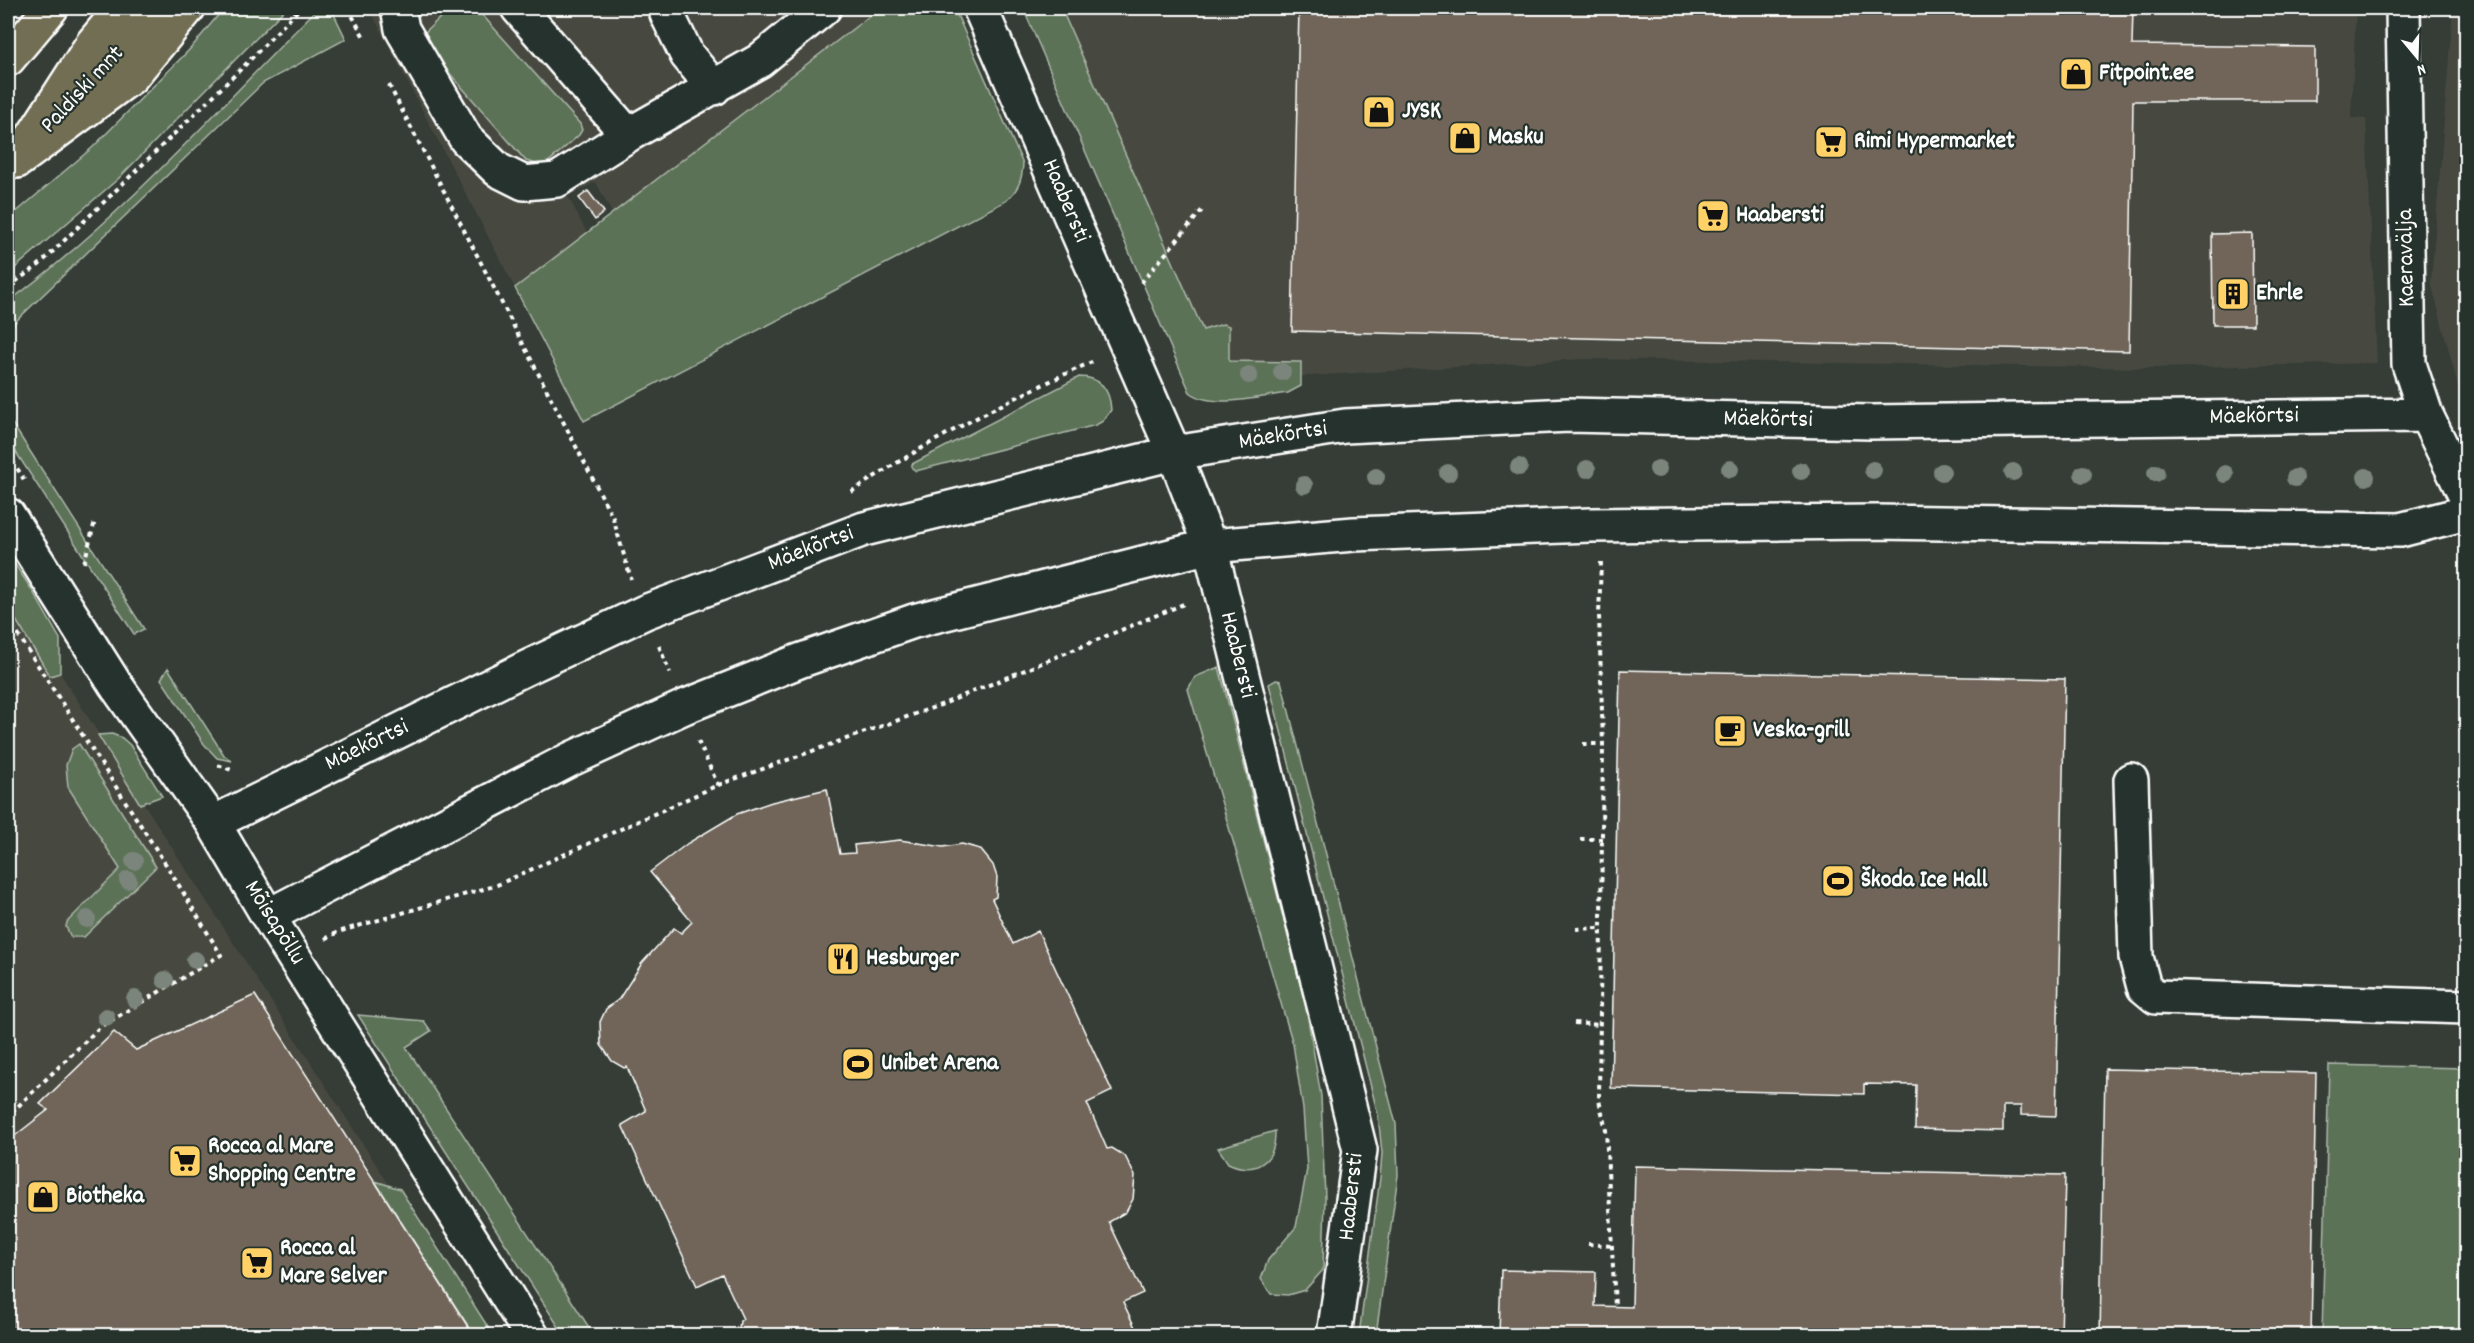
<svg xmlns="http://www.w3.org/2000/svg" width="2474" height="1343" viewBox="0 0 2474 1343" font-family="Dekko,sans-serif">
<rect width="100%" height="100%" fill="#353d36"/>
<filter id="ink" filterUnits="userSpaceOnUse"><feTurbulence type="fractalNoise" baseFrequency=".0167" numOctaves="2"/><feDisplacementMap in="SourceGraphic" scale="12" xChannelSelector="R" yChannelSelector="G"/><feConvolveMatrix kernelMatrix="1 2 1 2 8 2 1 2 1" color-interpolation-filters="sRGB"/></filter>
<g filter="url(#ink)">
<path fill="#474940" d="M369,8H886L614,217L596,182L568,196L589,237L517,292Z
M1046,8H2356L2351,118L2366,119L2377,363L2150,368L1584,359L1210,382Z
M2453,8H2466V417L2431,282Z
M8,592L99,734L486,1335H8Z"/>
<path fill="#5b7257" stroke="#adb8ab" stroke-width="1.5" d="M224,8H286L118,179L8,274V219L93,147L191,48Z
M318,8H331L346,39L263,83L16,321L8,332V302C122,218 218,109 318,8Z
M450,8H476L580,124L582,130L579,135L544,166L526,161L419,38Z
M880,8H954L1023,164C1022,181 1018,190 1006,201L584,421L515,288Z
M1023,8H1061L1203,330L1223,324L1229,326V361L1301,362V386L1288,393C1261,396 1212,410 1190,392Z
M1079,377C1100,377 1110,389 1111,410L1103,421L1096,425L916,471L912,468V464Z
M8,417L144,629L134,634L8,440Z
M8,554L32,590L60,639V673L50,676L8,607Z
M1219,667L1306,1007L1321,1096L1325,1198L1323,1270L1305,1290L1288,1295L1271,1294L1261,1279L1268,1260L1296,1227L1307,1169L1303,1109L1293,1044L1188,689L1195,677Z
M168,668L224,755L232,761L217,758L204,744L161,679Z
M1276,680L1281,681L1396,1124L1398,1175L1376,1335H1359L1380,1178L1382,1153L1378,1115L1269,684Z
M112,734L122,738L130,745L162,796L140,804L98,735Z
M79,744L156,867L84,937H71L66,927L67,922L120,869L68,787L66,765L72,749Z
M358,1015L424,1021L431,1031L406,1047L594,1335H564Z
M2329,1065L2466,1068V1335H2322Z
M1275,1131C1276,1161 1256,1176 1228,1163L1218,1148Z
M375,1181L400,1189L493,1335H474Z"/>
<path fill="#706559" stroke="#fff" stroke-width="1.5" d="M1299,8H2133L2132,45L2315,47V101H2133L2129,351L1292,331Z
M588,191L604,212L595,220L579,198Z
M2252,233L2253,325H2213L2212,234Z
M1620,670L2065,679L2056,1116L2021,1115V1106H2003V1131L1915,1129L1916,1085L1864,1084V1094L1611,1088Z
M827,789L840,854L855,853L854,845L900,840L943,847L962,844L980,849L993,865L997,877L996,897L992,899L1013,944L1038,931L1112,1091L1087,1103L1107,1149L1112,1148L1125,1156L1135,1176L1133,1199L1126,1212L1109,1222L1143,1293L1123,1302L1139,1336H738L740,1321L743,1319L722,1274L697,1286L622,1125L646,1111L627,1067L624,1068L612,1061L601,1045L600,1022L606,1009L619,999L642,963L674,928L681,933L692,922L650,872L688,843L737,814L772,802Z
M255,995L474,1336H8V1141L48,1110L40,1104L114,1032L136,1050Z
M2105,1069L2316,1073L2311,1336H2100Z
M1635,1166L2065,1175L2061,1336H1499L1501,1270L1596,1272L1595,1306L1632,1307Z"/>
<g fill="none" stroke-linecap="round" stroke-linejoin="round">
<g stroke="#fff" stroke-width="38">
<path id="minor" d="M398,8L402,29L466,139L498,170L524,183L557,180L628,135
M518,8L628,135L759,61L824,8
M980,8L1174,453L1210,546L1360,1150L1334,1336
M2403,8L2409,364L2426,415L2466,497
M667,14L687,55L714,88
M8,515L115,684L213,823L268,916L532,1336
M2131,780L2136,957L2144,987L2156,997L2466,1007
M213,823L524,669L645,612L864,529L1174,453L1345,426L1569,415L1871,422L2426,415
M268,916L571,759L684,707L799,661L914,621L1210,546L1354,534L1590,525L1876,522L2400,530L2466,513"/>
</g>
<g stroke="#fff" stroke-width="38">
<path id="major" d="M8,59L51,8
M77,99L157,8
M28,144L93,43L122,8
M17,161L131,77L188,8"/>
</g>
<path stroke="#fff" stroke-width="4" stroke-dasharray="4.5 4.5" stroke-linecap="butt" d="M348,8L365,39
M389,85L613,518L631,579
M1141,283L1203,209
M8,287L39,265L245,65L300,8
M8,453L26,483
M851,492C926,442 1011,398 1094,361
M1601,562L1599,615L1603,744L1599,1100L1606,1130L1615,1307
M84,563L95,521
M8,619L172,874L221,955L100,1027L8,1116
M659,646L670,673
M698,741L718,785
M1583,744H1603
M218,765L234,771
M1580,839H1602
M1576,929L1600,928
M325,939L338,932L497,885L718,785L943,704L1186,603
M1574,1023L1601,1025
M1588,1244L1612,1246"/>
<use href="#minor" stroke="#26332d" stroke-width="33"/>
<use href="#major" stroke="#726e52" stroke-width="33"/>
</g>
<g fill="#7b857b">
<circle cx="1282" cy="372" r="9"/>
<circle cx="1249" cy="375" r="9"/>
<circle cx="1519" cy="467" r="9"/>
<circle cx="1587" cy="469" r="9"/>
<circle cx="1658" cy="469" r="9"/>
<circle cx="1730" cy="469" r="9"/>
<circle cx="1873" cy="470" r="9"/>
<circle cx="1801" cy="471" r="9"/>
<circle cx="1942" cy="472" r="9"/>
<circle cx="2013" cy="472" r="9"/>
<circle cx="1448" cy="473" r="9"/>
<circle cx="2156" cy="473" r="9"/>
<circle cx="2083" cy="474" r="9"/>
<circle cx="2225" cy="474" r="9"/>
<circle cx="1376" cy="477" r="9"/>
<circle cx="2366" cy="477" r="9"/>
<circle cx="2295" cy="478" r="9"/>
<circle cx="1304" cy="485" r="9"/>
<circle cx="134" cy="861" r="9"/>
<circle cx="128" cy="880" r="9"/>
<circle cx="87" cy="919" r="9"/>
<circle cx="195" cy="960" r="9"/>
<circle cx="165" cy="980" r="9"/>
<circle cx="135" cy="999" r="9"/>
<circle cx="106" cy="1017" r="9"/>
</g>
</g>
<defs>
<g id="shop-square" transform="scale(1.725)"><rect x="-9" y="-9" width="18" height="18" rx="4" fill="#ffd166" stroke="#26332d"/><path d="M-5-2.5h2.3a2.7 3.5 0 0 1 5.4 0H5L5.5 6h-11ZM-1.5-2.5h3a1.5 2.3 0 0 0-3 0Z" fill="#111"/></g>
<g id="supermarket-square" transform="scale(1.725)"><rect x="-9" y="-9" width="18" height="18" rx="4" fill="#ffd166" stroke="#26332d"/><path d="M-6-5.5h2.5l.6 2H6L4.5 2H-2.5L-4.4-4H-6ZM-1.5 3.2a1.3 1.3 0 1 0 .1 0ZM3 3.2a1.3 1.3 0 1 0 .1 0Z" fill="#111"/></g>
<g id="building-square" transform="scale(1.725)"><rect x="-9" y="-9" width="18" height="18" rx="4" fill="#ffd166" stroke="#26332d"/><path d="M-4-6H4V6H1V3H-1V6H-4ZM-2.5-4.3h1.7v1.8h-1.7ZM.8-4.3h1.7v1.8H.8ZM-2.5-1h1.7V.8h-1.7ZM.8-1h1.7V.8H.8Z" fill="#111"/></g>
<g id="cafe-square" transform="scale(1.725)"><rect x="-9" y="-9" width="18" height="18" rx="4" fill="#ffd166" stroke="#26332d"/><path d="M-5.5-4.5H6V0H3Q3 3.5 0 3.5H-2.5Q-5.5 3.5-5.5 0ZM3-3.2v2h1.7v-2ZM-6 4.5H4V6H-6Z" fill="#111"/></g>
<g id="stadium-square" transform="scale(1.725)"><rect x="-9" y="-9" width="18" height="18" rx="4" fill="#ffd166" stroke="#26332d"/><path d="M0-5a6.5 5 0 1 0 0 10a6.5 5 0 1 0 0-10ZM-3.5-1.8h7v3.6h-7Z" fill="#111"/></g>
<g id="restaurant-square" transform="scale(1.725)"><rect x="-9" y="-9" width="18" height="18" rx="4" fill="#ffd166" stroke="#26332d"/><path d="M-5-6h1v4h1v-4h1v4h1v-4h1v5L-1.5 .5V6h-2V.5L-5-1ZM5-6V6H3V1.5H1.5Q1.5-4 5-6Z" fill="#111"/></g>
</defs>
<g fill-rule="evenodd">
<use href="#shop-square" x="2076" y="74"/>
<use href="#shop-square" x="1379" y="112"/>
<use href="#shop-square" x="1465" y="138"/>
<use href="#supermarket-square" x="1831" y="142"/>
<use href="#supermarket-square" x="1713" y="216"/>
<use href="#building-square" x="2233" y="294"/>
<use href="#cafe-square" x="1730" y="731"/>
<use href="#stadium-square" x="1838" y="881"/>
<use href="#restaurant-square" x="843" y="959"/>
<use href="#stadium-square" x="858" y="1064"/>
<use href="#supermarket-square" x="185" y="1161"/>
<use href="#shop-square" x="43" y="1197"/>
<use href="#supermarket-square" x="257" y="1263"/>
</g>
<g text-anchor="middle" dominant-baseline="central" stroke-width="4.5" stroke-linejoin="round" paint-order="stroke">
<g font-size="24" font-weight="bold" fill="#fff" stroke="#26332d" text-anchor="start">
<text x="2099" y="74">Fitpoint.ee</text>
<text x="1402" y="112">JYSK</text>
<text x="1488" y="138">Masku</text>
<text x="1854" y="142">Rimi Hypermarket</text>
<text x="1736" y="216">Haabersti</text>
<text x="2256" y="294">Ehrle</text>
<text x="1753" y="731">Veska-grill</text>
<text x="1861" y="881">Škoda Ice Hall</text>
<text x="866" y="959">Hesburger</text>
<text x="881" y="1064">Unibet Arena</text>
<text x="208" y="1147">Rocca al Mare<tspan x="208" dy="28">Shopping Centre</tspan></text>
<text x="66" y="1197">Biotheka</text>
<text x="280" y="1249">Rocca al<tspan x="280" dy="28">Mare Selver</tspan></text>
</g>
<g font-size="24" fill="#fff" stroke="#26332d">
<text transform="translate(83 90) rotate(-47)">Paldiski mnt</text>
<text transform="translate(1065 201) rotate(67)">Haabersti</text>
<text transform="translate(2407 258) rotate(-91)">Kaeravälja</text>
<text transform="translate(2254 417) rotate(-1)">Mäekõrtsi</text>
<text transform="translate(1768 420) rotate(1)">Mäekõrtsi</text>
<text transform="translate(1283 436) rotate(-9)">Mäekõrtsi</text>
<text transform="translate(811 549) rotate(-21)">Mäekõrtsi</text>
<text transform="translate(1237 655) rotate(76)">Haabersti</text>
<text transform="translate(367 746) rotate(-26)">Mäekõrtsi</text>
<text transform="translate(274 923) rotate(58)">Mõisapõllu</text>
<text transform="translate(1352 1197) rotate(-84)">Haabersti</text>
</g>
</g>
<rect width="2474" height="1343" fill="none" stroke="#26332d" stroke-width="30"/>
<rect x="15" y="15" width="2444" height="1313" fill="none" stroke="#fff" stroke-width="2" filter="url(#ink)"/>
<g transform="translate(2417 57) rotate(161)" stroke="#26332d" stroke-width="4.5" paint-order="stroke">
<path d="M0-4.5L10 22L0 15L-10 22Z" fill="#ffffff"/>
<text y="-9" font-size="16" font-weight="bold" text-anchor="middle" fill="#ffffff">N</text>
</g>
</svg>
